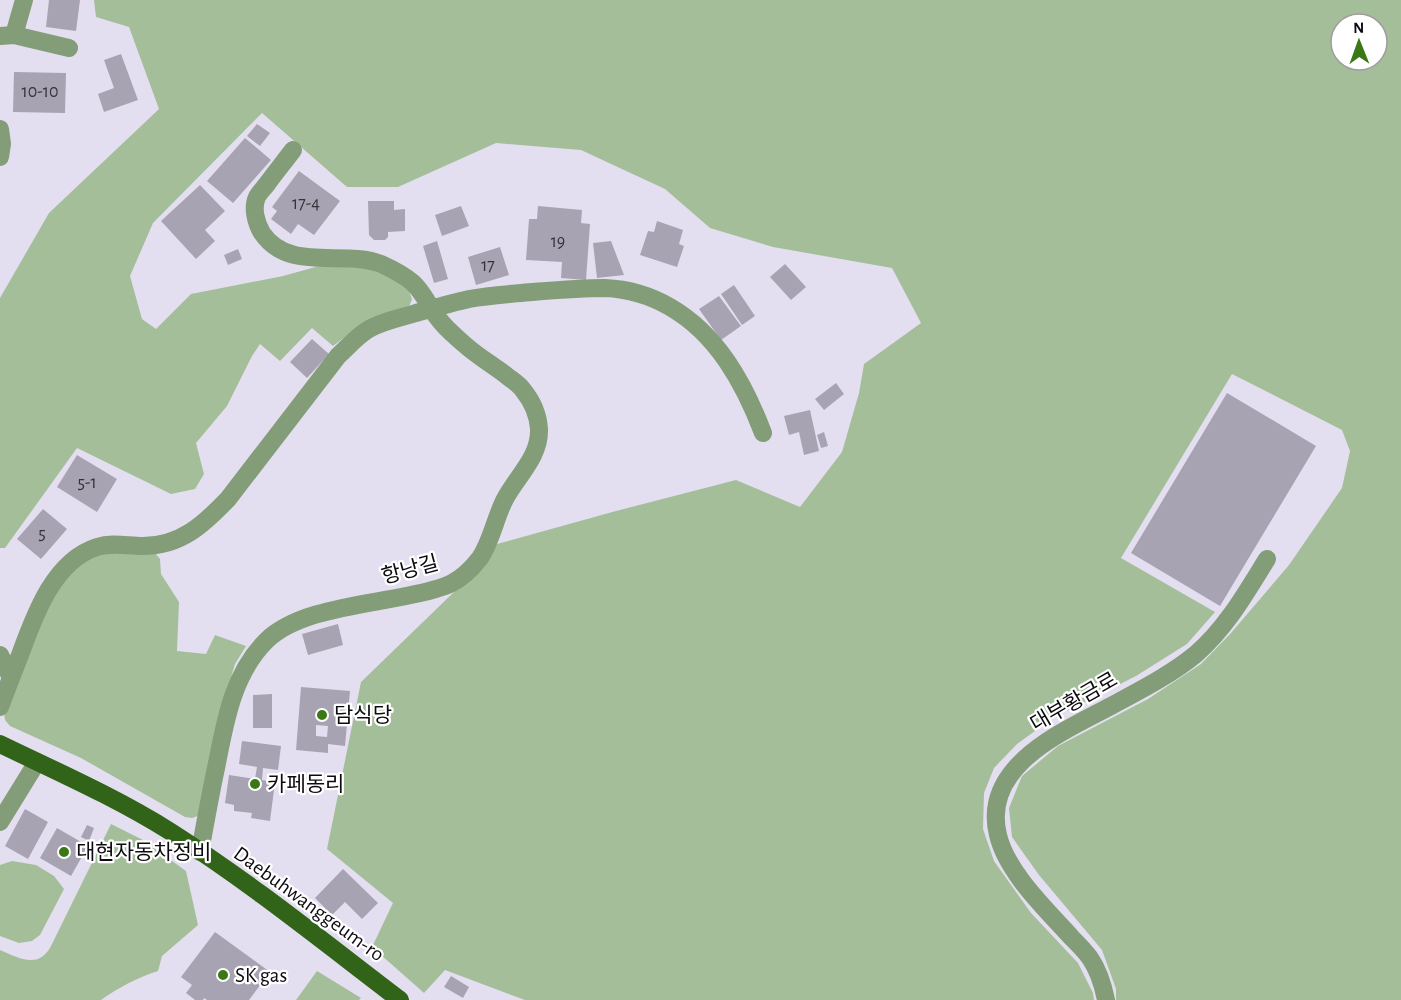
<svg xmlns="http://www.w3.org/2000/svg" width="1401" height="1000" viewBox="0 0 1401 1000" font-family="'Alegreya Sans','Noto Sans KR',sans-serif">
<rect width="100%" height="100%" fill="#e4dff0"/>
<path fill="#a4be9a" fill-rule="evenodd" d="M94,0H1401V1000H1116V989L1102,950L1039,875L1012,837L1009,808L1022,776L1058,746L1148,699L1201,664L1231,633L1289,565L1342,488L1350,451L1342,430L1232,374L1121,558L1215,612L1187,644L1136,676L1053,718L1017,744L994,768L984,793L983,829L994,861L1031,913L1078,963L1093,993L1094,1000H525L445,970L424,993L372,947L393,903L327,849L361,682L485,562L497,544L616,511L736,480L800,507L842,452L859,393L864,364L921,323L892,268L773,247L710,228L665,189L581,150L496,143L398,187H347L262,113L153,223L130,276L142,319L156,329L191,294L283,276L319,266L368,268L398,282L409,291L412,299L409,307L357,328L333,346L312,328L280,361L260,344L252,356L227,406L196,443L204,474L195,489L171,494L77,448L5,548H0V298L49,213L159,109L129,27L96,17ZM1341,24H1377V60H1341Z
M104,550L155,553L160,559L161,574L179,602L177,651L206,654L215,635L246,646L235,664L227,691L198,816L192,818L185,817L81,758L10,726L5,720L4,713L48,602L66,577L85,559Z
M111,824L143,840L186,871L198,925L162,956L158,971C138,977 118,988 101,1000H0V950C12,955 31,966 43,956C47,953 50,948 52,944Z
M12,861L36,865L54,876L64,889L40,935L32,941L19,943L0,936V865Z
M317,971L361,998L359,1000H296Z"/>
<path fill="#a8a3b2" fill-rule="evenodd" d="M49,0H80L76,31L46,27Z
M121,54L138,100L104,112L98,94L114,88L104,60Z
M14,72L66,73L65,113L13,112Z
M257,124L270,133L260,146L247,136Z
M245,138L271,160L233,203L207,181Z
M299,171L340,201L314,235L298,224L291,234L271,219L277,211L272,207Z
M200,185L225,211L205,230L215,241L196,259L161,221Z
M368,201H394V210L405,209V231L388,232V237L385,240H374L369,235Z
M461,206L469,226L442,236L435,215Z
M538,206L582,210L581,223L590,224L586,280L561,278L562,262L526,260L529,219H537Z
M657,221L683,230L679,244L684,246L677,267L640,255L648,231L654,232Z
M437,241L448,279L434,283L423,246Z
M611,241L624,275L597,278L593,243Z
M500,247L509,275L476,285L468,257Z
M238,249L242,259L228,265L224,255Z
M785,264L806,287L791,300L770,277Z
M734,285L755,316L742,325L721,294Z
M719,296L741,326L721,340L699,309Z
M312,339L329,354L307,378L290,362Z
M836,383L844,394L824,410L815,399Z
M1227,393L1316,446L1220,606L1131,553Z
M810,410L819,451L804,455L799,432L789,435L784,416Z
M824,432L828,446L821,448L817,435Z
M77,455L117,479L97,512L57,487Z
M43,509L67,529L41,559L17,539Z
M338,624L343,645L308,655L302,634Z
M301,687L350,691L345,746L328,744V753L296,750ZM316,725L328,726L327,737L316,736Z
M272,694V728H253V695Z
M242,741L281,746L278,770L263,768L262,780L275,782L270,821L251,818L252,813L234,811V805L225,803L229,775L255,779L257,767L239,764Z
M25,809L48,822L28,859L5,846Z
M87,825L94,828L89,841L81,837Z
M57,828L88,846L71,876L40,858Z
M343,869L378,903L362,919L345,902L332,915L315,898Z
M215,932L270,972L249,1000H207L204,998L203,1000H195L186,993L192,985L181,977Z
M451,976L469,987L463,998L444,987Z"/>
<g fill="none" stroke-linecap="round" stroke-linejoin="round">
<path stroke="#829d78" stroke-width="18" d="M14,35L24,0
M0,36L14,35L69,48
M0,129L2,144L0,157
M0,655L11,678
M0,707C6,690 13,673 20,655C34,617 53,561 97,547C113,542 127,546 143,546C181,546 204,524 228,499L338,356C348,347 357,336 369,329C383,321 400,318 416,313C434,308 451,303 469,299C490,295 511,294 532,292C557,290 581,288 605,288C628,289 651,296 670,307C717,334 744,383 763,433
M0,822L37,762
M200,852C205,824 210,796 216,768C225,723 232,675 266,641C297,610 364,605 406,596C421,593 438,590 452,583C462,578 473,567 480,558C492,540 495,518 505,499C517,476 540,457 539,429C538,414 532,401 523,390C519,384 512,380 507,376C493,365 477,356 464,344C455,336 445,328 438,318C429,307 424,293 413,283C404,275 392,269 381,264C343,249 289,273 262,233C256,223 252,208 257,197C259,193 264,188 267,184C275,173 284,162 293,150
M1106,1000C1103,985 1099,971 1090,958C1085,951 1078,944 1072,938C1046,909 1007,873 998,835C981,766 1062,732 1111,706C1139,691 1172,674 1196,654C1226,628 1246,593 1267,559"/>
<path stroke="#316318" stroke-width="18" d="M0,744C58,772 117,798 171,832C251,883 325,943 400,1000"/>
</g>
<g fill="#397814" stroke="#fff" stroke-width="2">
<circle cx="322" cy="715" r="6"/>
<circle cx="255" cy="784" r="6"/>
<circle cx="64" cy="852" r="6"/>
<circle cx="223" cy="975" r="6"/>
</g>
<g text-anchor="middle" dominant-baseline="central" stroke-width="4.5" stroke-linejoin="round" paint-order="stroke">
<g font-size="18" fill="#343138">
<text x="40" y="92">10-10</text>
<text x="306" y="204">17-4</text>
<text x="558" y="242">19</text>
<text x="488" y="266">17</text>
<text x="87" y="483">5-1</text>
<text x="42" y="534">5</text>
</g>
<g font-size="21" fill="#0d0b10" stroke="#fff">
<text transform="translate(410 570) rotate(-15)">항낭길</text>
<text transform="translate(1074 702) rotate(-30)">대부황금로</text>
<text transform="translate(309 904) rotate(36)">Daebuhwanggeum-ro</text>
</g>
<g font-size="21" fill="#0d0b10" stroke="#fff" text-anchor="start">
<text x="334" y="715">담식당</text>
<text x="267" y="784">카페동리</text>
<text x="76" y="852">대현자동차정비</text>
<text x="235" y="975">SK gas</text>
</g>
</g>
<g transform="translate(1359 42) rotate(359)"><circle r="28" fill="#ffffff" stroke="#9e9d9f" stroke-width="1.5"/>
<path d="M0-4.5L10 22L0 15L-10 22Z" fill="#397814"/>
<text y="-9" font-size="16" font-weight="bold" text-anchor="middle" fill="#0d0b10">N</text>
</g>
</svg>
